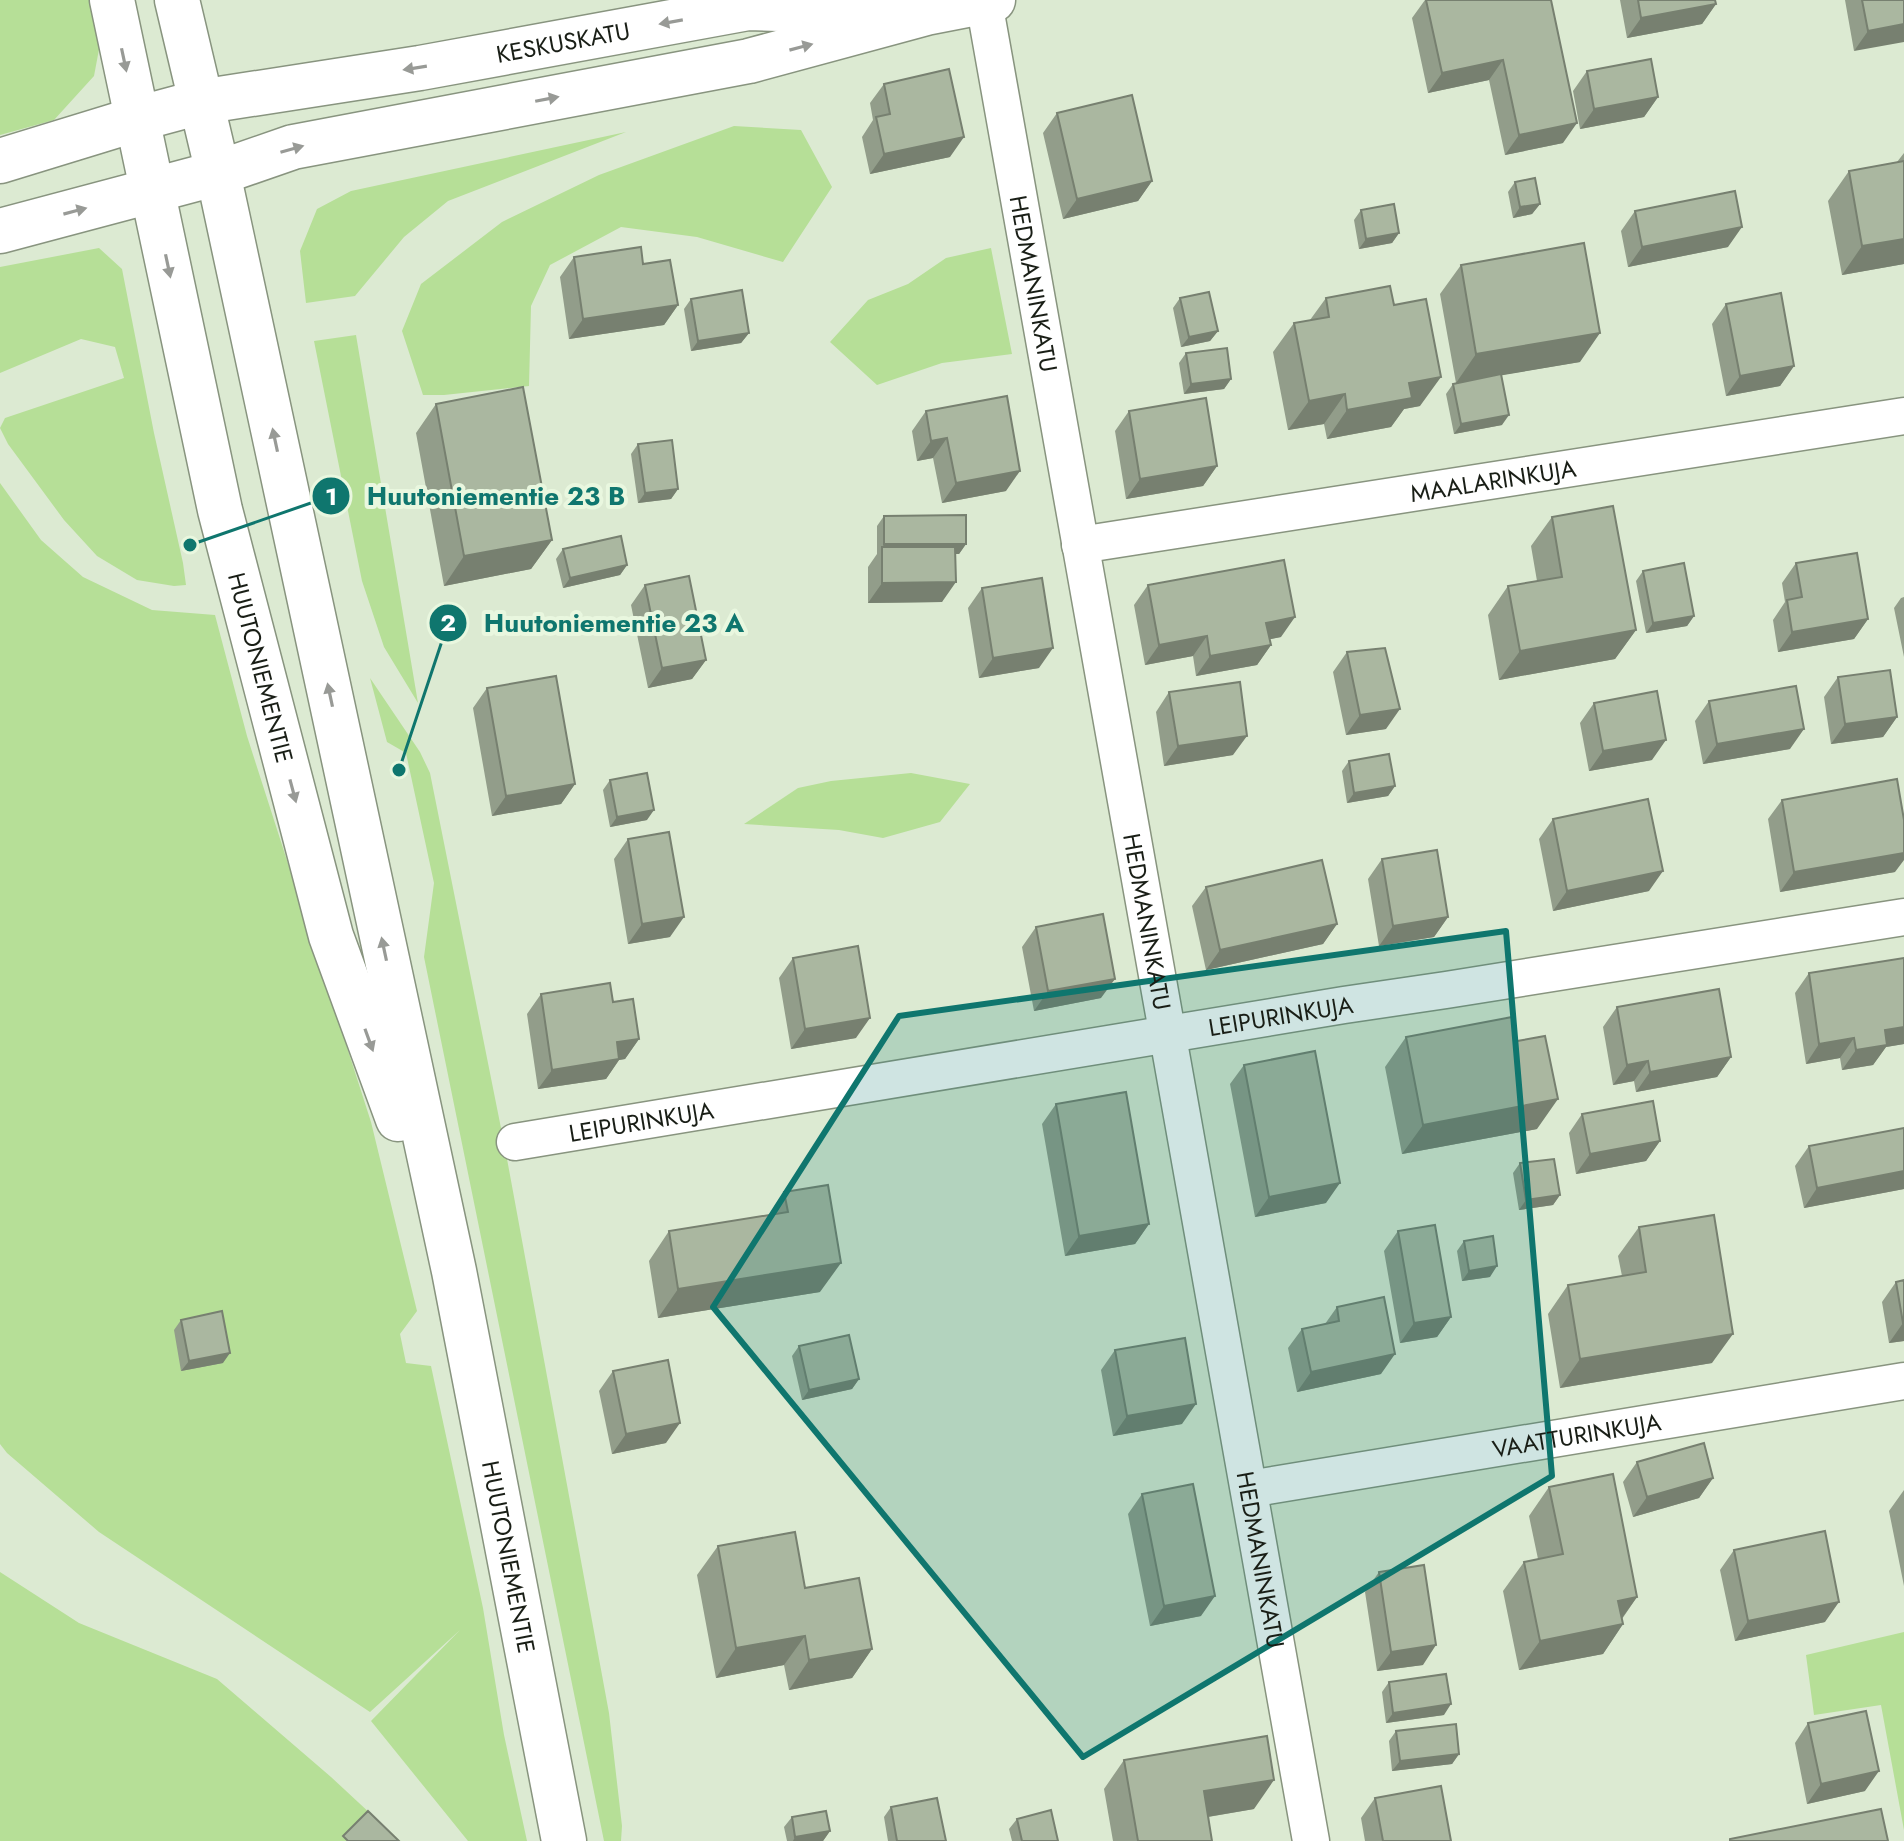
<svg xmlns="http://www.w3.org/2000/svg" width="1904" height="1841" viewBox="0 0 1904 1841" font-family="Jost,sans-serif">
<rect width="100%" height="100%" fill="#dcead2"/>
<path fill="#b6df97" d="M0,0H92L100,44L94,76L54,120L0,135Z
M734,126L801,130L832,187L783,262L697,237L621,227L550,265L531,306L529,386L444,395H423L402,331L421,284L502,222L599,175Z
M626,132L448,201L404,237L355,296L306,303L300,251L317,209L351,191Z
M99,248L122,269L154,433L183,563L186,585L174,586L137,580L97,556L64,520L8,444L0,428L5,418L124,378L115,347L81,339L0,373V267Z
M991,248L1012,354L942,363L877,385L830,342L868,300L908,284L946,258Z
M356,335L418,703L384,647L362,581L314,341Z
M0,483L41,540L83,577L152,610L215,615L247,736L371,1122L417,1311L400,1334L406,1363L431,1366L483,1608L504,1735L527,1841H468L371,1721L460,1630L370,1712L99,1532L7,1453L0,1444Z
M370,678L420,752L430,773L505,1148L609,1713L622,1826L621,1841H604L424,957L434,883L406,753L387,742Z
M911,773L970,784L940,822L883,838L839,830L744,824L798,788L831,781Z
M0,1572L79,1623L217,1679L331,1777L400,1841H0Z
M1904,1632V1830L1881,1705L1814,1715L1806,1655Z"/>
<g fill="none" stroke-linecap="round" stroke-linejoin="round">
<g stroke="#88947f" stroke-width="39">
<g id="street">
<path id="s1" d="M984,2L1311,1841"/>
<path id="s2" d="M1080,545L1904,416"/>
<path id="s3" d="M515,1142L1344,1005L1446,990L1904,917"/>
<path id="s4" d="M1249,1489L1904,1381"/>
</g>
</g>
<g stroke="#88947f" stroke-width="47">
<g id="secondary">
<path id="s5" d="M112,0L220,510L331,936L398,1119"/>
<path id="s6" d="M177,0L218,173L454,1271L564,1841"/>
<path id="s7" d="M200,102L420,68L748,8L880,12"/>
<path d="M218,173L293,147L749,61L926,13L993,0"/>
</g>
</g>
<g stroke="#88947f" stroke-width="47">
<path id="highway" d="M0,161L137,119L200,102
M0,231L218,173"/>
</g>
<use href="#street" stroke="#fff" stroke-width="36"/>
<use href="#secondary" stroke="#fff" stroke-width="44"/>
<use href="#highway" stroke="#fff" stroke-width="44"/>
</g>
<path fill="#929d8a" d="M1425,0H1551L1563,143L1505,155L1489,80L1428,93L1412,18Z
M1620,0H1715L1716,4L1702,24L1627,38Z
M1845,0H1904L1854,51Z
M1587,71L1658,97L1644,117L1580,129L1573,91Z
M884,84L950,157L870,174L862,137L873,120L870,103Z
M1057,113L1152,181L1138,201L1063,219L1043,133Z
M1904,153V264L1842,275L1828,201L1849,171L1897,162Z
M1515,182L1540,204L1532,214L1513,218L1508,192Z
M1361,210L1399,233L1392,243L1359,249L1354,220Z
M1635,211L1728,247L1628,267L1621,231Z
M574,257L643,264L678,305L664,325L569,339L560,277Z
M1461,265L1580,362L1501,375L1502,425L1454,434L1446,394L1453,384L1456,383L1440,294Z
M1180,298L1218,331L1210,341L1181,347L1173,308Z
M1326,298L1394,305L1420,406L1404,409L1391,427L1327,439L1324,424L1288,430L1273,352L1294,323L1310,320Z
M691,299L749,333L741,343L691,351L684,309Z
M1726,304L1794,366L1780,386L1726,396L1712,324Z
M1186,353L1231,379L1224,389L1184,394L1179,363Z
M436,404L552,540L531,569L444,586L416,433Z
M926,411L1006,491L942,503L933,458L917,461L912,431Z
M1129,411L1217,466L1203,486L1126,499L1115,431Z
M638,444L678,489L671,499L638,503L631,454Z
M884,516L966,544L959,554H955L942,602L868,603V567L877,554V526Z
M1552,517L1636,630L1615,659L1499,680L1488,615L1508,586L1537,581L1531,546Z
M563,549L627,565L620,575L563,588L556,559Z
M1796,563L1868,619L1854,639L1778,652L1773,620L1785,602L1782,583Z
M1643,571L1694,616L1687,626L1646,633L1636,581Z
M645,585L706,660L692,679L648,688L631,605Z
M1148,585L1281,637L1270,639L1271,645L1257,665L1196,676L1193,656L1145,665L1134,605Z
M982,588L1039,668L979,678L968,608Z
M1904,597V657L1894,608L1901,598Z
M1347,652L1386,729L1346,735L1333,672Z
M1838,677L1897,717L1883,737L1831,744L1824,697Z
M487,688L575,784L561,804L492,816L473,708Z
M1169,692L1233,755L1164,766L1156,712Z
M1709,701L1790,749L1703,764L1695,721Z
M1594,703L1652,760L1589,771L1580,723Z
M1349,761L1395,786L1388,796L1347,803L1342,771Z
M610,780L647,820L610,827L603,790Z
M1782,800L1895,872L1780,892L1768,819Z
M1553,819L1649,891L1553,911L1539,839Z
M628,839L670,937L628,944L614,859Z
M1382,859L1448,917L1434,937L1379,946L1368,879Z
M1206,887L1337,924L1323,944L1206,970L1192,906Z
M1036,927L1101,998L1034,1011L1022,947Z
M793,958L856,1038L791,1049L779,978Z
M1904,958V1044L1886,1047L1873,1065L1842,1070L1840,1058L1806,1064L1795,993L1809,973Z
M541,994L613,1002L639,1039L625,1059L619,1060L606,1079L538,1089L527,1014Z
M1617,1007L1731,1057L1717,1077L1636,1092L1634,1081L1613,1085L1603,1027Z
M1406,1037L1537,1129L1402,1154L1385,1067Z
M1244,1065L1326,1203L1255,1217L1230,1084Z
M1056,1104L1149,1224L1135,1244L1065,1256L1042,1124Z
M1582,1114L1660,1141L1646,1161L1576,1174L1569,1133Z
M1904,1128V1189L1804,1208L1795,1166L1809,1146Z
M1520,1163L1560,1195L1553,1205L1519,1210L1513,1173Z
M784,1192L820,1292L658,1318L649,1261L669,1231L768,1216Z
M1639,1227L1712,1363L1560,1388L1548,1314L1568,1285L1622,1276L1618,1256Z
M1398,1231L1451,1317L1437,1337L1400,1343L1384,1251Z
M1464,1241L1490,1277L1462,1281L1457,1251Z
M1904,1279V1341L1889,1343L1882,1302L1896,1282L1903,1281Z
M1337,1307L1381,1374L1297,1392L1288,1348L1302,1329L1325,1324Z
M181,1320L223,1363L181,1371L174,1330Z
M799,1346L859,1379L852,1389L802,1400L792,1356Z
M1115,1350L1182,1424L1113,1436L1101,1370Z
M613,1371L666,1443L612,1454L599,1391Z
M1637,1462L1713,1478L1699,1498L1633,1517L1623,1482Z
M1549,1487L1637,1597L1622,1619L1623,1624L1603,1654L1519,1670L1503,1591L1524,1562L1538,1559L1529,1516Z
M1904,1490V1586L1889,1511Z
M1142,1494L1201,1616L1150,1626L1128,1514Z
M718,1546L805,1588L872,1649L852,1678L789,1690L784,1665L716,1678L697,1575Z
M1734,1550L1825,1622L1735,1641L1720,1570Z
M1379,1572L1423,1665L1377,1671L1365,1592Z
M1389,1682L1444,1715L1386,1723L1382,1692Z
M1808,1723L1865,1791L1807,1804L1795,1743Z
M1396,1731L1459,1754L1452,1764L1392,1771L1389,1741Z
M1124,1760L1254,1809L1208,1817L1212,1841H1113L1104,1789Z
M1375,1798L1451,1841H1365L1361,1818Z
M891,1807L946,1841H888L884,1817Z
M792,1817L830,1831L823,1841H787L784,1827Z
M1017,1819L1058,1841H1012L1009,1829Z"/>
<path fill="#778070" d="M1716,4L1702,24L1627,38L1641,18Z
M1904,24V42L1854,51L1868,31Z
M1503,60L1489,80L1428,93L1442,73Z
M1658,97L1644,117L1580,129L1594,109Z
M1577,123L1563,143L1505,155L1519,135Z
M964,137L950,157L870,174L884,154Z
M1152,181L1138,201L1063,219L1077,199Z
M1540,204L1532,214L1513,218L1520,207Z
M1742,227L1728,247L1628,267L1642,247Z
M1399,233L1392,243L1359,249L1366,239Z
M1904,239V264L1842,275L1862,246Z
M678,305L664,325L569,339L583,319Z
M1218,331L1210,341L1181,347L1189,337Z
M749,333L741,343L691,351L698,341Z
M1600,333L1580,362L1456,383L1476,354Z
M1794,366L1780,386L1726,396L1740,376Z
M1441,377L1420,406L1404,409L1391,427L1327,439L1347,410L1409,383Z
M1231,379L1224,389L1184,394L1191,384Z
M1345,394L1324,424L1288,430L1309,401Z
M1509,415L1502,425L1454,434L1461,424Z
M947,438L933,458L917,461L931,441Z
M1217,466L1203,486L1126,499L1140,479Z
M1020,471L1006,491L942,503L956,483Z
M678,489L671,499L638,503L645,493Z
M552,540L531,569L444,586L464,556Z
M884,544H966L959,554H882V548Z
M627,565L620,575L563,588L570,578Z
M956,582L942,602L868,603L882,583Z
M1694,616L1687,626L1646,633L1653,623Z
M1295,617L1281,637L1252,643L1266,623Z
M1868,619L1854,639L1778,652L1792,632Z
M1636,630L1615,659L1499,680L1520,651Z
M1207,636L1193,656L1145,665L1159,645Z
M1271,645L1257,665L1196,676L1210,656Z
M1053,648L1039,668L979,678L993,658Z
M706,660L692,679L648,688L662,668Z
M1400,709L1386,729L1346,735L1360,715Z
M1897,717L1883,737L1831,744L1845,724Z
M1804,729L1790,749L1703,764L1717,744Z
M1247,736L1233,755L1164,766L1178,746Z
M1666,740L1652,760L1589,771L1603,751Z
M575,784L561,804L492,816L506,796Z
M1395,786L1388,796L1347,803L1354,793Z
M654,810L647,820L610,827L617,817Z
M1904,853V860L1895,872L1780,892L1794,872Z
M1663,871L1649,891L1553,911L1567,891Z
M684,917L670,937L628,944L642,924Z
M1448,917L1434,937L1379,946L1393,926Z
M1337,924L1323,944L1206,970L1220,950Z
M1115,979L1101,998L1034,1011L1048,991Z
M870,1018L856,1038L791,1049L805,1029Z
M1904,1027V1044L1886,1047L1873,1065L1842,1070L1856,1050L1885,1030Z
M1854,1038L1840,1058L1806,1064L1819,1044Z
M639,1039L625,1059L619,1060L606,1079L538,1089L552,1070L617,1042Z
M1731,1057L1717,1077L1636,1092L1650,1072Z
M1648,1061L1634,1081L1613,1085L1627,1065Z
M1558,1099L1537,1129L1402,1154L1423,1125Z
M1660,1141L1646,1161L1576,1174L1590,1154Z
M1904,1171V1189L1804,1208L1817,1188Z
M1340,1183L1326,1203L1255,1217L1269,1197Z
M1560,1195L1553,1205L1519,1210L1526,1200Z
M1149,1224L1135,1244L1065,1256L1079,1236Z
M841,1263L820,1292L658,1318L678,1289Z
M1497,1266L1490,1277L1462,1281L1469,1271Z
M1451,1317L1437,1337L1400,1343L1414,1323Z
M1903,1323H1904V1341L1889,1343Z
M1733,1334L1712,1363L1560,1388L1580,1359Z
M230,1353L223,1363L181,1371L189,1361Z
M1395,1354L1381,1374L1297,1392L1311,1372Z
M859,1379L852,1389L802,1400L809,1390Z
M1196,1404L1182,1424L1113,1436L1127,1416Z
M680,1423L666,1443L612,1454L626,1434Z
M1713,1478L1699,1498L1633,1517L1647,1497Z
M1215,1596L1201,1616L1150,1626L1164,1606Z
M1637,1597L1617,1625L1623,1624L1603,1654L1519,1670L1540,1641L1618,1601Z
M1839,1602L1825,1622L1735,1641L1748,1621Z
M805,1636L784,1665L716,1678L736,1648Z
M1436,1645L1423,1665L1377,1671L1391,1652Z
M872,1649L852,1678L789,1690L809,1660Z
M1451,1704L1444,1715L1386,1723L1393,1713Z
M1459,1754L1452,1764L1392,1771L1400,1761Z
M1879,1771L1865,1791L1807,1804L1821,1784Z
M1274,1780L1254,1809L1183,1821L1204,1791Z
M830,1831L823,1841H793L795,1837Z"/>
<path fill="#aab7a0" stroke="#778070" stroke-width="2" d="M1426,0H1551L1577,123L1519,135L1503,60L1442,73Z
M1638,0H1715L1716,4L1641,18Z
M1862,0H1904V24L1868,31Z
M1651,59L1658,97L1594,109L1587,71Z
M949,69L964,137L884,154L876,117L890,114L884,84Z
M1132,95L1152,181L1077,199L1057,113Z
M1904,161V239L1862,246L1849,171Z
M1535,178L1540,204L1520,207L1515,182Z
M1735,191L1742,227L1642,247L1635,211Z
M1394,204L1399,233L1366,239L1361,210Z
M1584,243L1600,333L1476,354L1461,265Z
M641,247L643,264L670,260L678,305L583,319L574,257Z
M1390,286L1394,305L1426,299L1441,377L1409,383L1412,398L1347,410L1345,394L1309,401L1294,323L1329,317L1326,298Z
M742,290L749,333L698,341L691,299Z
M1209,292L1218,331L1189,337L1180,298Z
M1781,293L1794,366L1740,376L1726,304Z
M1227,348L1231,379L1191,384L1186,353Z
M1501,374L1509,415L1461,424L1453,384Z
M523,387L552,540L464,556L436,404Z
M1007,396L1020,471L956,483L947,438L931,441L926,411Z
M1206,398L1217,466L1140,479L1129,411Z
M672,440L678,489L645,493L638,444Z
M1613,506L1636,630L1520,651L1508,586L1562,577L1552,517Z
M966,515V544H884V516Z
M621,536L627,565L570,578L563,549Z
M882,547H955L956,582L882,583Z
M1857,553L1868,619L1792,632L1787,600L1802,597L1796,563Z
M1284,560L1295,617L1266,623L1271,645L1210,656L1207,636L1159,645L1148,585Z
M1684,563L1694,616L1653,623L1643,571Z
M689,576L706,660L662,668L645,585Z
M1042,578L1053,648L993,658L982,588Z
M1385,648L1400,709L1360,715L1347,652Z
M1890,670L1897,717L1845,724L1838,677Z
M556,676L575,784L506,796L487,688Z
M1240,682L1247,736L1178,746L1169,692Z
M1796,686L1804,729L1717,744L1709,701Z
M1657,691L1666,740L1603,751L1594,703Z
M1389,754L1395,786L1354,793L1349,761Z
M647,773L654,810L617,817L610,780Z
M1897,779L1904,820V853L1794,872L1782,800Z
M1648,799L1663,871L1567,891L1553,819Z
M669,832L684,917L642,924L628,839Z
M1437,850L1448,917L1393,926L1382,859Z
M1322,860L1337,924L1220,950L1206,887Z
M1103,914L1115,979L1048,991L1036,927Z
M858,946L870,1018L805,1029L793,958Z
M1904,958V1027L1885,1030L1887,1045L1856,1050L1854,1038L1819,1044L1809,973Z
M610,983L613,1002L633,999L639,1039L617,1042L619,1059L552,1070L541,994Z
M1719,989L1731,1057L1650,1072L1648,1061L1627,1065L1617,1007Z
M1512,1017L1517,1041L1545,1036L1558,1099L1423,1125L1406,1037Z
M1315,1051L1340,1183L1269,1197L1244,1065Z
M1126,1092L1149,1224L1079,1236L1056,1104Z
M1653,1101L1660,1141L1590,1154L1582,1114Z
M1904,1128V1171L1817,1188L1809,1146Z
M1554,1159L1560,1195L1526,1200L1520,1163Z
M828,1185L841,1263L678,1289L669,1231L788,1212L784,1192Z
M1714,1215L1733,1334L1580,1359L1568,1285L1646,1272L1639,1227Z
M1435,1225L1451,1317L1414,1323L1398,1231Z
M1493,1236L1497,1266L1469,1271L1464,1241Z
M1904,1280V1323H1903L1896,1282Z
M1384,1297L1395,1354L1311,1372L1302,1329L1339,1321L1337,1307Z
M222,1311L230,1353L189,1361L181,1320Z
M849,1335L859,1379L809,1390L799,1346Z
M1185,1338L1196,1404L1127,1416L1115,1350Z
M668,1360L680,1423L626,1434L613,1371Z
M1704,1443L1713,1478L1647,1497L1637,1462Z
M1613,1474L1637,1597L1618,1601L1623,1624L1540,1641L1524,1562L1563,1554L1549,1487Z
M1193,1484L1215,1596L1164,1606L1142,1494Z
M1825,1531L1839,1602L1748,1621L1734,1550Z
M795,1532L805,1588L859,1578L872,1649L809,1660L805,1636L736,1648L718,1546Z
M1424,1565L1436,1645L1391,1652L1379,1572Z
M1446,1674L1451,1704L1393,1713L1389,1682Z
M1866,1711L1879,1771L1821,1784L1808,1723Z
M1456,1724L1459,1754L1400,1761L1396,1731Z
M1267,1736L1274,1780L1204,1791L1212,1841H1138L1124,1760Z
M1441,1786L1451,1841H1383L1375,1798Z
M937,1798L946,1841H897L891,1807Z
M1881,1809L1888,1841H1730V1839Z
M1051,1810L1058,1841H1022L1017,1819Z
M368,1811L399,1841H348L343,1836Z
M826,1811L830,1831L795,1837L792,1817Z"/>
<defs><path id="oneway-solid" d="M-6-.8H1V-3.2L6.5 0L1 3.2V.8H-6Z" transform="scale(2)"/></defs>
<g fill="#989a96">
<use href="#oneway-solid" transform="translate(671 22) rotate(170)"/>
<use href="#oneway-solid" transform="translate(801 47) rotate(-15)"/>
<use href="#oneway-solid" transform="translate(124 60) rotate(78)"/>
<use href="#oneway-solid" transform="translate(415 68) rotate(171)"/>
<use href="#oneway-solid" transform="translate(547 99) rotate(-11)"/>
<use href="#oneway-solid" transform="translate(292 149) rotate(-16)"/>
<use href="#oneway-solid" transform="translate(75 211) rotate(-15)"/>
<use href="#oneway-solid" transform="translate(168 266) rotate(78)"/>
<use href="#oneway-solid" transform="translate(275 440) rotate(-102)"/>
<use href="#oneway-solid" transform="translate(330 695) rotate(-102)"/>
<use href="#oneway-solid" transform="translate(293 791) rotate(75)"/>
<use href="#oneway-solid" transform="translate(384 949) rotate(-102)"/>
<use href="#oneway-solid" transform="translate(369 1040) rotate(70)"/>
</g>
<path fill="#0f766e" fill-opacity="0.2" stroke="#0f766e" stroke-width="6" stroke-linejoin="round" d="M1506,931L1552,1476L1083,1757L713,1307L899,1016Z"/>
<g text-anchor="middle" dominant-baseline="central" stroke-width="8" stroke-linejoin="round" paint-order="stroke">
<g font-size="24" fill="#191e16" stroke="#e9f7df">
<text stroke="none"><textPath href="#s7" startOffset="368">KESKUSKATU</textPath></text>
<text stroke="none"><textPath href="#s1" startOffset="286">HEDMANINKATU</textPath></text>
<text stroke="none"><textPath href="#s2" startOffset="418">MAALARINKUJA</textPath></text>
<text stroke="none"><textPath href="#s5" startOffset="684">HUUTONIEMENTIE</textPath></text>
<text stroke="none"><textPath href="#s1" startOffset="934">HEDMANINKATU</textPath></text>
<text stroke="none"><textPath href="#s3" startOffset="776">LEIPURINKUJA</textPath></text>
<text stroke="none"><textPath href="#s3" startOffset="128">LEIPURINKUJA</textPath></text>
<text stroke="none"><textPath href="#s4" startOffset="332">VAATTURINKUJA</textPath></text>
<text stroke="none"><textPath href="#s6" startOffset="1592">HUUTONIEMENTIE</textPath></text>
<text stroke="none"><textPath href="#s1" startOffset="1582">HEDMANINKATU</textPath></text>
</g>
</g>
<path fill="none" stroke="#0f766e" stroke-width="3" d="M190 545L331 496M399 770L448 623"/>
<g fill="#0f766e" stroke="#e9f7df" stroke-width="3">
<circle cx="190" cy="545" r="8"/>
<circle cx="399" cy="770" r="8"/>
<circle cx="331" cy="496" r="20"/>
<circle cx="448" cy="623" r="20"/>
</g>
<g font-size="24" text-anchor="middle" font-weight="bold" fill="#fff">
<text x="331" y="505">1</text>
<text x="448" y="631">2</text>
</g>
<g font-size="26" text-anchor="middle" font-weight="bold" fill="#0f766e" stroke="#e9f7df" stroke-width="8" stroke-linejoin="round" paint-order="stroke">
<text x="496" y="505">Huutoniementie 23 B</text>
<text x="614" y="632">Huutoniementie 23 A</text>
</g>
</svg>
